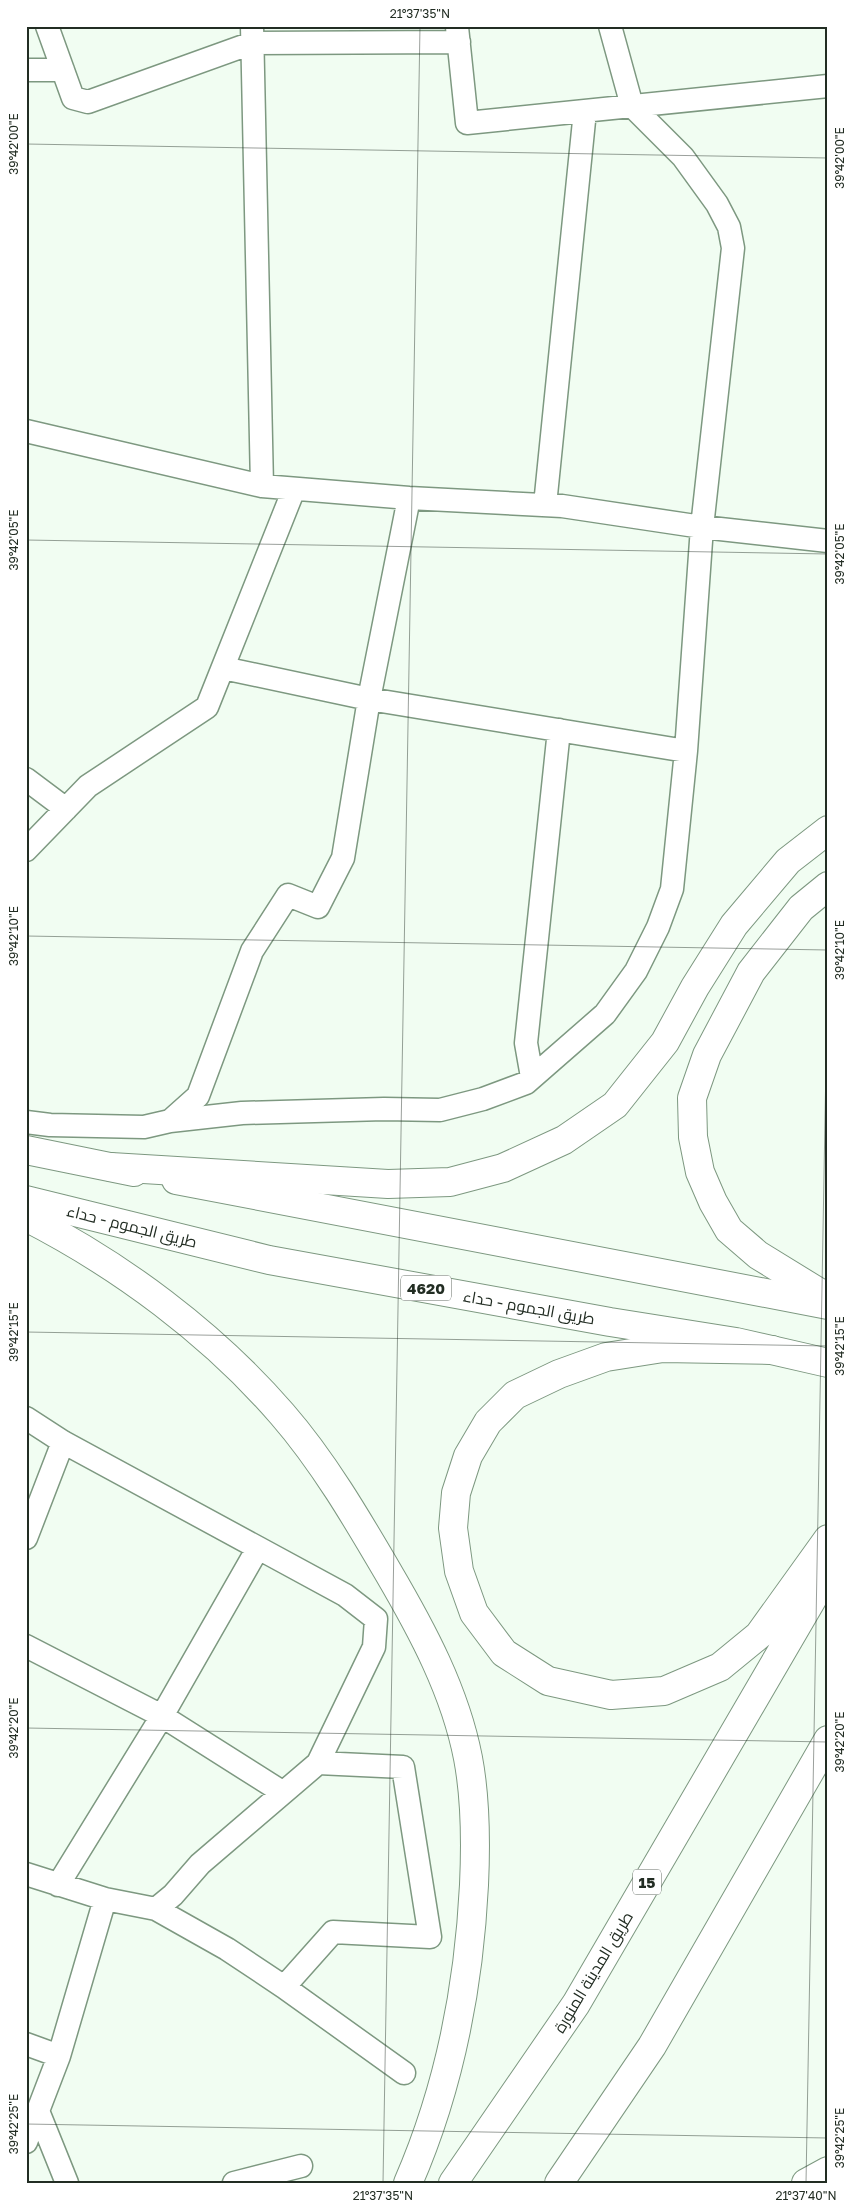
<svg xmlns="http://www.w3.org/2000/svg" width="854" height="2209" viewBox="0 0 854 2209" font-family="'Golos Text',Cairo,sans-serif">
<rect width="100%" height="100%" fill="#f1fdf2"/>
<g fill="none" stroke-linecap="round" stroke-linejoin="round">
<g stroke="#7d9880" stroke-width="25">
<path id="minor" d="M47,26L73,98L88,102L252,43L459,42
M252,26L262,486
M457,27L467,123L828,86
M26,70H63
M26,431L262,486L409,498L562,506L702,527L828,541
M545,505L585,111
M223,668L369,699L686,751
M26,779L66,809
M26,850L88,786L207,707L294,489
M532,1077L526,1043L559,730
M170,1121L198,1096L252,951L288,895L318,907L343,858L369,699L409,498
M26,1122L50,1125L144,1127L170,1121L242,1113L384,1109L440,1110L483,1099L526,1083L605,1014L636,971L658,927L672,889L686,751L702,527L733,248L729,227L717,204L683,157L632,106L610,26
M26,1418L63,1442L345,1595L376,1619L374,1647L318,1763L403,1767L430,1937L333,1932L284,1987L227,1949L156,1909L105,1899L26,1874
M26,1538L63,1442
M26,1646L162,1716L282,1792
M58,1885L162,1716L258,1548
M156,1909L173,1895L200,1864L318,1763
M284,1987L404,2073
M26,2044L59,2056
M38,2111L67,2183
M26,2142L59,2056L105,1899
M234,2183L301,2166"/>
</g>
<g stroke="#7d9880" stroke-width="30">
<path id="major" d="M26,1150L134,1172
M176,1180L828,1305
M26,1200L269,1260L610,1322L736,1342L828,1363"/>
</g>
<g stroke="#7d9880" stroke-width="30">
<path id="highway" d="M828,886L801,908L751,972L707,1055L692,1098L693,1137L700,1172L713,1202L729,1230L758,1255L828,1298
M111,1167L388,1184L450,1182L503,1168L564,1140L615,1105L665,1042L695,987L734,925L788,861L828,830
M26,1217C120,1265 212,1333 282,1414C323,1461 357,1519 388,1572C422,1630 455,1691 468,1758C476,1800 476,1842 474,1885C469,1986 449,2089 408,2183
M772,1350L663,1348L606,1357L559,1374L515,1395L488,1422L468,1456L456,1493L453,1528L459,1571L474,1613L504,1653L548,1681L611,1695L664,1691L720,1667L759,1635L828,1539
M453,2183L576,2004L828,1572
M559,2183L652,2046L828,1740
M806,2183L828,2171"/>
</g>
<use href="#minor" stroke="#fff" stroke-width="22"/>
<use href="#major" stroke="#fff" stroke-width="28"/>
<use href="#highway" stroke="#fff" stroke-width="28"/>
</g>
<path fill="none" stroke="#222d23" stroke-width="1" stroke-opacity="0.45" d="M26,144L828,158M26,540L828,554M26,936L828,950M26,1332L828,1346M26,1728L828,1742M26,2124L828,2138M383,2183L420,26M806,2183L828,952"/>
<g text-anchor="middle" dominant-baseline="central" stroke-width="4" stroke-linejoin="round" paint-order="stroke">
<g fill="#fff" stroke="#646c65" stroke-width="1">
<rect x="401" y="1275.5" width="50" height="25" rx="4"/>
<rect x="633" y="1869.5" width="28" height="25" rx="4"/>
</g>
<g font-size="15" font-weight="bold" fill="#222d23">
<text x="426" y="1288">4620</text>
<text x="647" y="1882">15</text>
</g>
<g font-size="16" fill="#222d23" stroke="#fff">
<text transform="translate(132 1226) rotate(14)">طريق الجموم - حداء</text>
<text transform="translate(529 1307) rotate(10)">طريق الجموم - حداء</text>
<text transform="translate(593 1972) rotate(-59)">طريق المدينة المنورة</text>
</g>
</g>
<rect width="854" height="2209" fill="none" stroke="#ffffff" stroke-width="55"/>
<rect x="28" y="28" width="798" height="2154" fill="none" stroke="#222d23" stroke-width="2"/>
<g font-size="12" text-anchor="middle" fill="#222d23">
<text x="420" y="18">21°37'35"N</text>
<text transform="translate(14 144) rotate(-90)" y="4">39°42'00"E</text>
<text transform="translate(840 158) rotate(-90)" y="4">39°42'00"E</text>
<text transform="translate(14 540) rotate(-90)" y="4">39°42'05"E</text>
<text transform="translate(840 554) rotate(-90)" y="4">39°42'05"E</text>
<text transform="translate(14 936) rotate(-90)" y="4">39°42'10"E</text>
<text transform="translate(840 950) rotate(-90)" y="4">39°42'10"E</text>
<text transform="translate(14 1332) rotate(-90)" y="4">39°42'15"E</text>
<text transform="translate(840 1346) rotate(-90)" y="4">39°42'15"E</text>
<text transform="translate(14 1728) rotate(-90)" y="4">39°42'20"E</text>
<text transform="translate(840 1742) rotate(-90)" y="4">39°42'20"E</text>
<text transform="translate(14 2124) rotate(-90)" y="4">39°42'25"E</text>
<text transform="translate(840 2138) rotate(-90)" y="4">39°42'25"E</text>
<text x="383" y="2200">21°37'35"N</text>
<text x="806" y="2200">21°37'40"N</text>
</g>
</svg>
